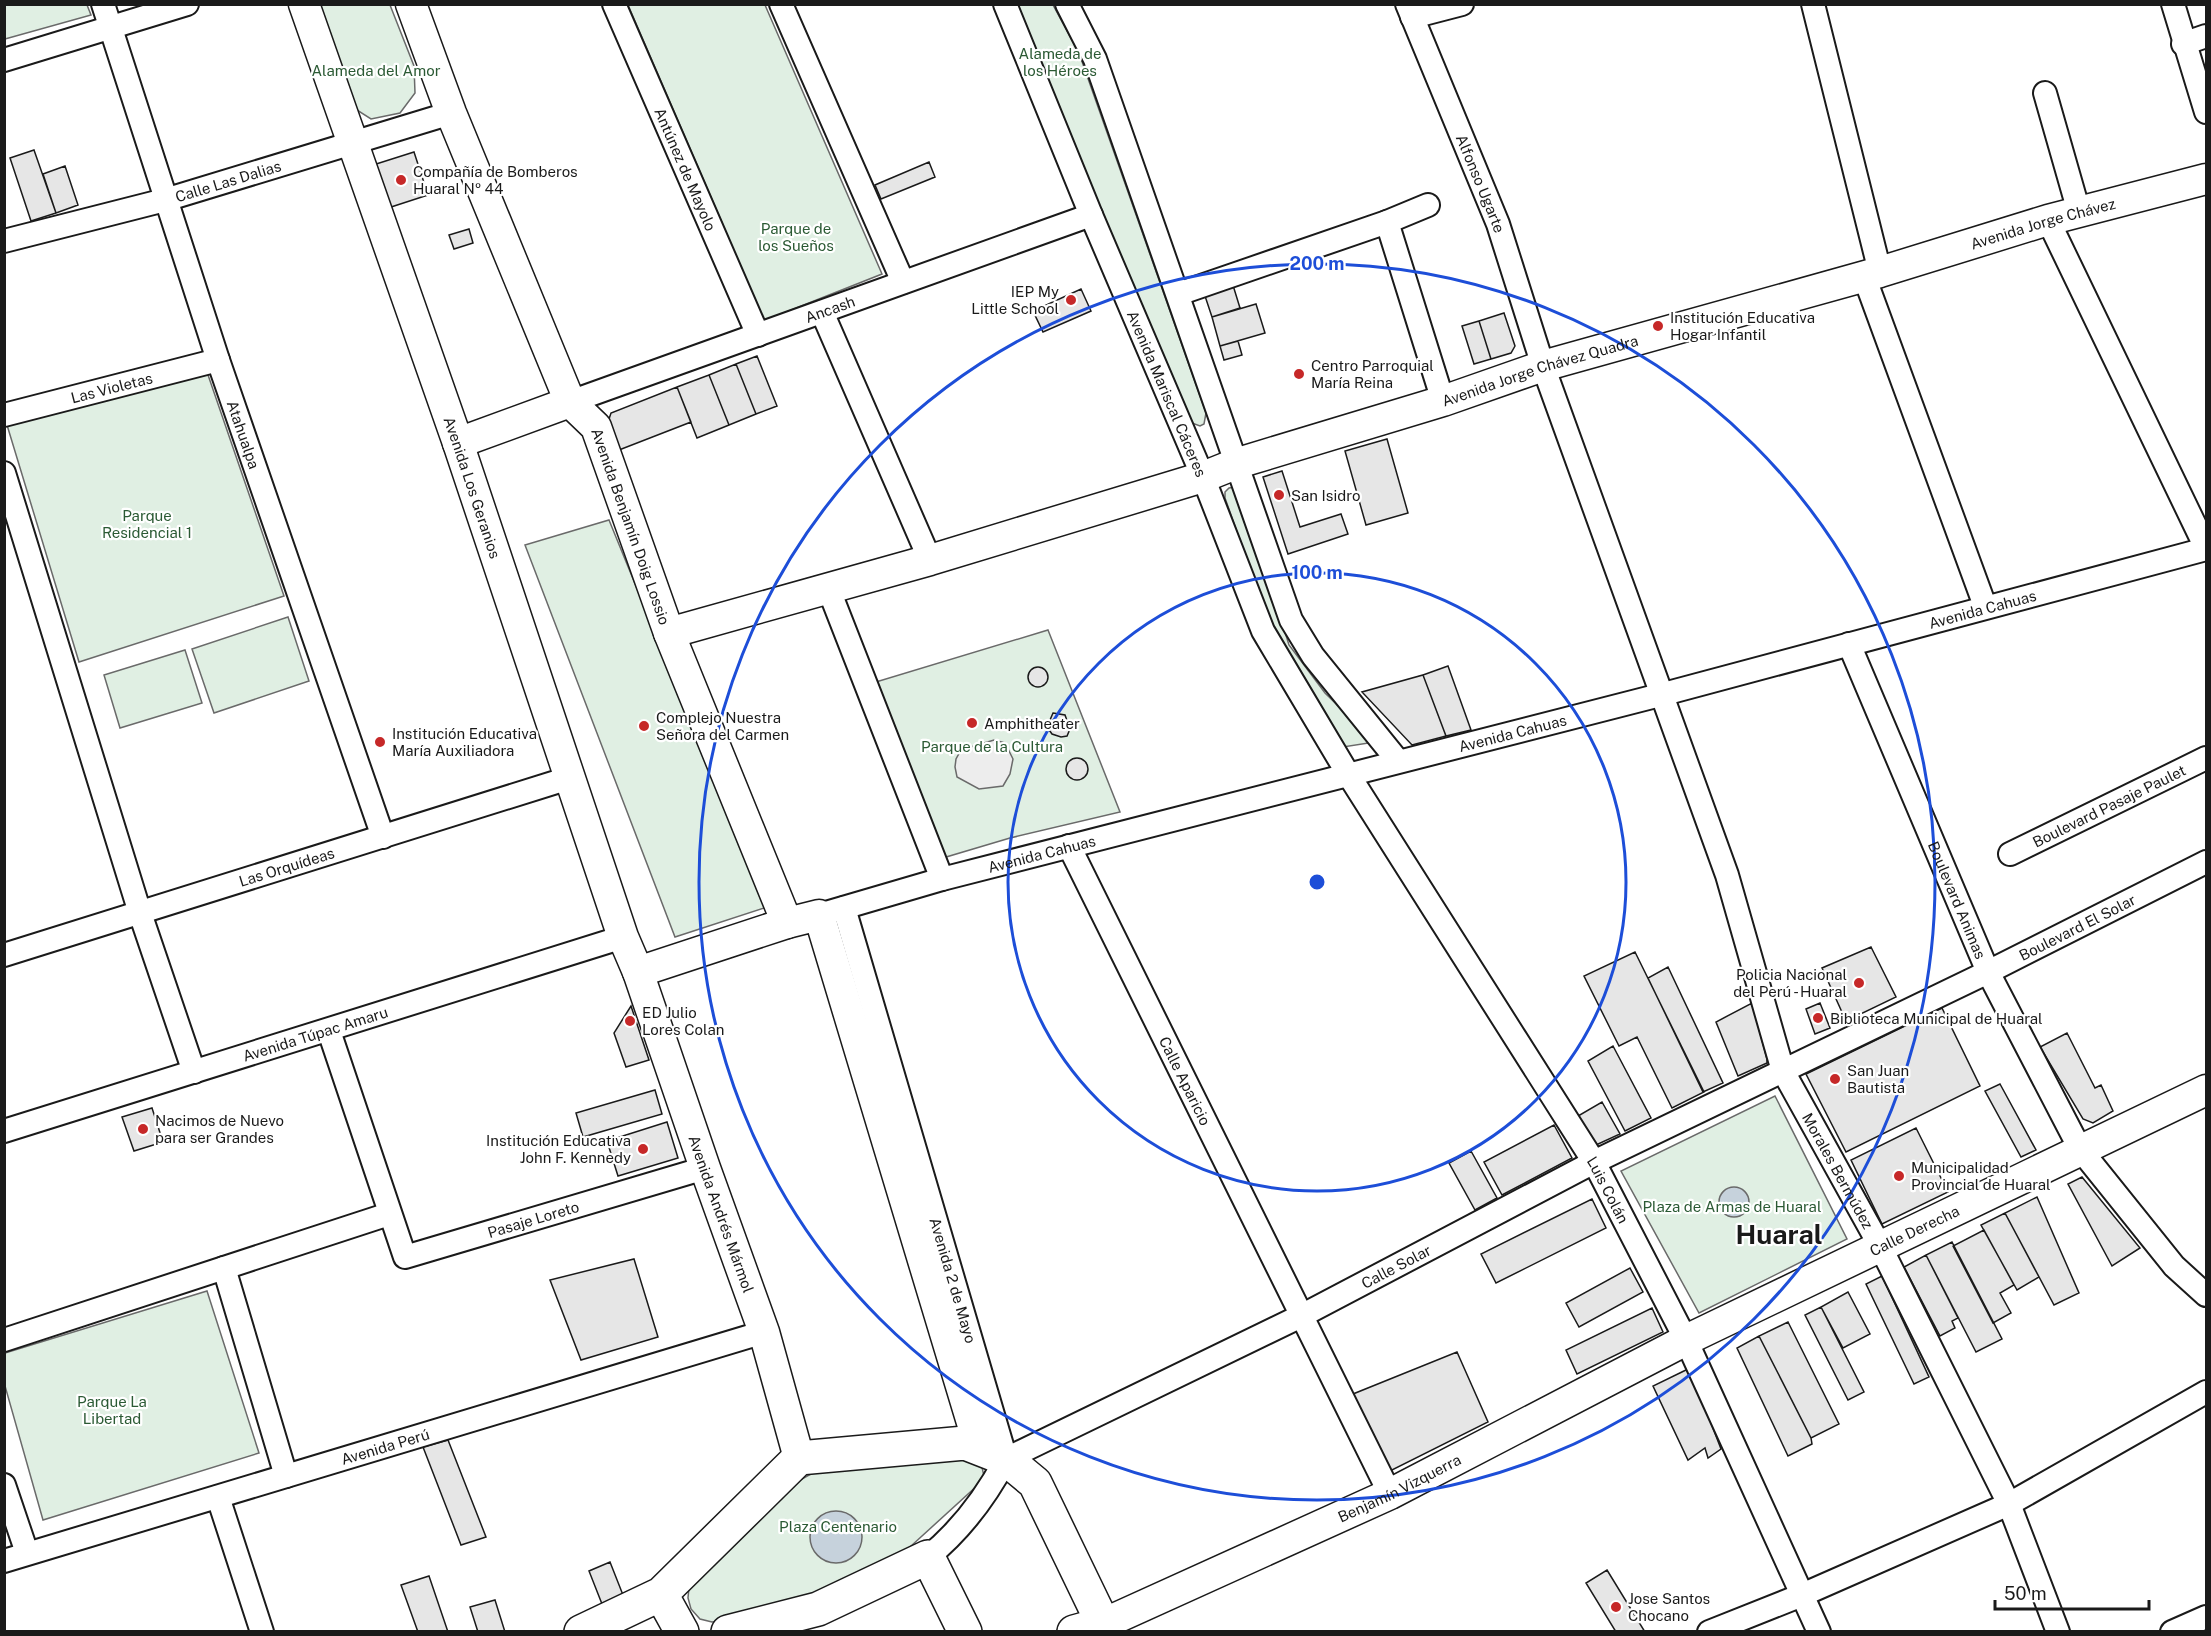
<svg xmlns="http://www.w3.org/2000/svg" width="2211" height="1636" viewBox="0 0 2211 1636" font-family="'Public Sans',sans-serif">
<rect width="100%" height="100%" fill="#fff"/>
<path fill="#e0efe3" stroke="#6a6a6a" stroke-width="1.5" d="M4,5H87L91,15L5,39Z
M313,5H390L414,66L415,93L400,113L371,119L349,105Z
M628,5H765L882,274L761,322L723,225Z
M1013,5H1053L1079,53L1206,413L1204,424L1200,426L1189,422Z
M207,372L284,596L79,662L7,425Z
M1235,487L1267,575L1289,645L1325,693L1375,742L1343,747L1266,614L1225,498V492L1229,488Z
M609,520L767,907L675,937L525,545Z
M288,617L309,681L214,713L192,649Z
M1048,630L1120,812L1010,838L936,860L866,685Z
M185,650L202,703L120,728L104,675Z
M1775,1096L1847,1239L1699,1313L1621,1171Z
M207,1291L259,1453L43,1520L5,1386V1353Z
M958,1452L981,1463L984,1476L979,1484L899,1557L870,1577L742,1618L712,1622L700,1619L691,1609L688,1598L689,1587L775,1494L818,1470Z"/>
<path fill="#ededed" stroke="#6a6a6a" stroke-width="1.5" d="M994,740L1005,743L1013,759L1010,774L1003,786L979,789L957,777L955,767L956,759L961,750Z"/>
<path fill="#c6d2dc" stroke="#6a6a6a" stroke-width="1.5" d="M1719 1202a15 15 0 1 1 30 0a15 15 0 1 1-30 0Z
M810 1537a26 26 0 1 1 52 0a26 26 0 1 1-52 0Z"/>
<path fill="#e6e6e6" stroke="#1a1a1a" stroke-width="1.5" d="M34,150L56,213L31,221L10,158Z
M414,152L428,195L388,208L373,165Z
M929,162L935,177L881,199L875,185Z
M65,166L78,205L56,213L43,174Z
M469,229L473,243L454,249L449,235Z
M1232,282L1240,308L1212,317L1204,293Z
M1081,289L1091,311L1043,332L1033,311Z
M1256,304L1265,333L1220,346L1212,317Z
M1504,313L1515,346L1511,353L1491,359L1479,321Z
M1479,321L1491,359L1474,364L1462,326Z
M1238,341L1242,355L1224,360L1220,346Z
M757,356L777,406L756,414L736,364Z
M736,364L756,414L729,425L709,375Z
M709,375L729,425L697,438L677,387Z
M677,387L691,422L619,450L608,422L611,413Z
M1387,439L1408,513L1366,525L1345,451Z
M1282,471L1300,527L1341,514L1348,534L1288,554L1263,477Z
M1448,666L1471,730L1446,736L1423,675Z
M1028 677a10 10 0 1 1 20 0a10 10 0 1 1-20 0Z
M1423,675L1446,736L1412,745L1362,692Z
M1053,713L1065,715L1070,729L1067,736L1061,737L1052,734L1047,727Z
M1066 769a11 11 0 1 1 22 0a11 11 0 1 1-22 0Z
M1871,947L1896,997L1846,1021L1822,968Z
M1635,952L1704,1092L1672,1108L1637,1037L1619,1046L1584,976Z
M1668,967L1723,1083L1703,1092L1648,978Z
M1752,1003L1767,1059V1063L1738,1076L1716,1022Z
M1820,1003L1830,1028L1815,1034L1806,1009Z
M631,1006L649,1060L626,1067L614,1033Z
M1942,1008L1980,1086L1846,1152L1806,1074Z
M2067,1033L2095,1088L2101,1085L2113,1111L2093,1123L2083,1119L2040,1047Z
M1613,1046L1651,1118L1625,1131L1588,1061Z
M2000,1084L2036,1150L2021,1157L1985,1091Z
M655,1090L662,1114L583,1137L576,1113Z
M1602,1102L1620,1134L1596,1145L1578,1116Z
M152,1108L163,1142L134,1151L122,1117Z
M667,1122L678,1158L618,1176L607,1141Z
M1554,1125L1572,1158L1502,1195L1484,1162Z
M1916,1128L1948,1192L1882,1224L1851,1160Z
M1471,1151L1497,1198L1475,1210L1449,1163Z
M2082,1177L2140,1248L2112,1266L2068,1184Z
M2037,1197L2079,1293L2054,1305L2005,1213Z
M1592,1199L1606,1228L1496,1283L1481,1254Z
M2005,1213L2039,1277L2017,1290L1981,1225Z
M1984,1230L2014,1285L2000,1293L2011,1313L1993,1323L1953,1246Z
M1952,1242L2002,1339L1976,1352L1926,1255Z
M1926,1255L1958,1318L1952,1321L1955,1328L1940,1336L1904,1267Z
M634,1259L658,1337L581,1360L550,1280Z
M1630,1268L1643,1292L1579,1327L1566,1303Z
M1882,1276L1929,1377L1914,1384L1866,1284Z
M1848,1292L1870,1334L1843,1348L1821,1307Z
M1821,1307L1864,1392L1848,1400L1805,1315Z
M1652,1308L1663,1332L1577,1374L1566,1350Z
M1788,1322L1839,1424L1811,1438L1759,1336Z
M1759,1336L1811,1438L1812,1444L1788,1456L1737,1348Z
M1457,1352L1488,1422L1388,1472L1353,1394Z
M1686,1370L1693,1376L1721,1449L1708,1458L1705,1448L1688,1460L1653,1386Z
M448,1440L486,1537L461,1545L423,1447Z
M610,1562L623,1595L602,1604L589,1571Z
M1607,1570L1645,1632H1616L1586,1583Z
M429,1576L448,1632H418L401,1585Z
M495,1600L505,1632H478L470,1607Z"/>
<g fill="none" stroke-linecap="round" stroke-linejoin="round">
<g stroke="#1a1a1a" stroke-width="26">
<g id="minor">
<path id="s1" d="M103,4L218,360L383,837"/>
<path id="s2" d="M614,4L758,335"/>
<path d="M781,4L903,282"/>
<path id="s3" d="M1005,4L1091,215L1203,477L1263,631L1348,774L1594,1162L1686,1340L1819,1632"/>
<path d="M1067,4L1095,59L1291,620L1313,656L1398,761"/>
<path id="s4" d="M1407,4L1498,224L1543,366L1727,875L1783,1071L1880,1246L2009,1504L2058,1632"/>
<path d="M1813,4L1880,272"/>
<path d="M2173,4L2206,112"/>
<path d="M1412,17L1462,4"/>
<path d="M2183,44L2206,36"/>
<path d="M4,60L187,4"/>
<path d="M2045,93L2079,212"/>
<path d="M2048,220L2206,548"/>
<path d="M1387,222L1443,401"/>
<path id="s5" d="M4,241L165,200L451,113"/>
<path d="M1864,276L1985,606"/>
<path d="M1178,294L1387,222L1428,205"/>
<path d="M822,312L930,560"/>
<path id="s6" d="M570,402L1091,215"/>
<path id="s7" d="M4,415L218,360"/>
<path d="M4,473L140,913L194,1072"/>
<path d="M829,590L942,879"/>
<path id="s8" d="M1849,644L1988,972L2080,1149L2174,1266L2206,1295"/>
<path id="s9" d="M1069,846L1390,1494"/>
<path id="s10" d="M2010,854L2206,758"/>
<path id="s11" d="M844,908L1006,1459"/>
<path id="s12" d="M819,915L942,879L1660,695L2206,549"/>
<path id="s13" d="M4,955L569,778"/>
<path id="s14" d="M329,1031L405,1257L705,1168"/>
<path id="s15" d="M4,1131L623,937"/>
<path d="M224,1268L286,1476"/>
<path d="M4,1340L389,1214"/>
<path id="s16" d="M1006,1459L1303,1315L1594,1162L1988,972L2206,862"/>
<path d="M4,1485L27,1553"/>
<path d="M218,1497L262,1632"/>
<path d="M928,1557C960,1531 987,1495 1006,1459"/>
<path id="s17" d="M4,1561L764,1332"/>
<path d="M1709,1632L1802,1595L2009,1504L2206,1392"/>
<path d="M2172,1632L2206,1617"/>
</g>
</g>
<g stroke="#1a1a1a" stroke-width="33">
<g id="major">
<path id="s18" d="M304,4L458,443L623,937L638,972L705,1168L764,1332L799,1458"/>
<path id="s19" d="M411,4L451,113L570,402L596,427L669,633L787,923"/>
<path d="M458,443L570,402"/>
<path id="s20" d="M669,633L930,560L1203,477L1238,463L1443,401L1543,366L1880,272L2048,220L2206,179"/>
<path d="M638,972L787,923L819,915L980,1449"/>
<path id="s21" d="M1103,1624L1390,1494L1686,1340L2206,1090"/>
</g>
</g>
<g stroke="#1a1a1a" stroke-width="36">
<path id="highway" d="M661,1594L682,1632
M581,1632L661,1594L799,1458L965,1443L1006,1459L1035,1483L1107,1632
M728,1632L818,1609L928,1557L965,1632
M1074,1632L1103,1624"/>
</g>
<use href="#minor" stroke="#fff" stroke-width="22"/>
<use href="#major" stroke="#fff" stroke-width="30"/>
<use href="#highway" stroke="#fff" stroke-width="33"/>
</g>
<g fill="none" stroke="#1d4ed8" stroke-width="3">
<circle cx="1317" cy="882" r="309"/>
<circle cx="1317" cy="882" r="618"/>
</g>
<g fill="#c62828" stroke="#fff" stroke-width="2">
<circle cx="401" cy="180" r="6"/>
<circle cx="1071" cy="300" r="6"/>
<circle cx="1658" cy="326" r="6"/>
<circle cx="1299" cy="374" r="6"/>
<circle cx="1279" cy="495" r="6"/>
<circle cx="972" cy="723" r="6"/>
<circle cx="644" cy="726" r="6"/>
<circle cx="380" cy="742" r="6"/>
<circle cx="1859" cy="983" r="6"/>
<circle cx="1818" cy="1018" r="6"/>
<circle cx="630" cy="1021" r="6"/>
<circle cx="1835" cy="1079" r="6"/>
<circle cx="143" cy="1129" r="6"/>
<circle cx="643" cy="1149" r="6"/>
<circle cx="1899" cy="1176" r="6"/>
<circle cx="1616" cy="1607" r="6"/>
</g>
<g text-anchor="middle" dominant-baseline="central" stroke-width="4.5" stroke-linejoin="round" paint-order="stroke">
<g font-size="15" fill="#2b5a34" stroke="#fff">
<text x="1060" y="53">Alameda de<tspan x="1060" dy="17">los Héroes</tspan></text>
<text x="376" y="70">Alameda del Amor</text>
<text x="796" y="228">Parque de<tspan x="796" dy="17">los Sueños</tspan></text>
<text x="147" y="515">Parque<tspan x="147" dy="17">Residencial 1</tspan></text>
<text x="992" y="746">Parque de la Cultura</text>
<text x="1732" y="1206">Plaza de Armas de Huaral</text>
<text x="112" y="1401">Parque La<tspan x="112" dy="17">Libertad</tspan></text>
<text x="838" y="1526">Plaza Centenario</text>
</g>
<g font-size="15" fill="#1a1a1a" stroke="#fff">
<text stroke="none"><textPath href="#s2" startOffset="180">Antúnez de Mayolo</textPath></text>
<text stroke="none"><textPath href="#s5" startOffset="232">Calle Las Dalias</textPath></text>
<text stroke="none"><textPath href="#s4" startOffset="194">Alfonso Ugarte</textPath></text>
<text stroke="none"><textPath href="#s20" startOffset="1434">Avenida Jorge Chávez</textPath></text>
<text stroke="none"><textPath href="#s6" startOffset="276">Ancash</textPath></text>
<text stroke="none"><textPath href="#s20" startOffset="910">Avenida Jorge Chávez Quadra</textPath></text>
<text stroke="none"><textPath href="#s7" startOffset="111">Las Violetas</textPath></text>
<text stroke="none"><textPath href="#s3" startOffset="422">Avenida Mariscal Cáceres</textPath></text>
<text stroke="none"><textPath href="#s1" startOffset="453">Atahualpa</textPath></text>
<text stroke="none"><textPath href="#s18" startOffset="512">Avenida Los Geranios</textPath></text>
<text stroke="none"><textPath href="#s19" startOffset="570">Avenida Benjamín Doig Lossio</textPath></text>
<text stroke="none"><textPath href="#s12" startOffset="1203">Avenida Cahuas</textPath></text>
<text stroke="none"><textPath href="#s12" startOffset="717">Avenida Cahuas</textPath></text>
<text stroke="none"><textPath href="#s10" startOffset="110">Boulevard Pasaje Paulet</textPath></text>
<text stroke="none"><textPath href="#s12" startOffset="231">Avenida Cahuas</textPath></text>
<text stroke="none"><textPath href="#s13" startOffset="296">Las Orquídeas</textPath></text>
<text stroke="none"><textPath href="#s8" startOffset="278">Boulevard Animas</textPath></text>
<text stroke="none"><textPath href="#s16" startOffset="1196">Boulevard El Solar</textPath></text>
<text stroke="none"><textPath href="#s15" startOffset="326">Avenida Túpac Amaru</textPath></text>
<text stroke="none"><textPath href="#s9" startOffset="262">Calle Aparicio</textPath></text>
<text stroke="none"><textPath href="#s4" startOffset="1246">Morales Bermúdez</textPath></text>
<text stroke="none"><textPath href="#s3" startOffset="1335">Luis Colán</textPath></text>
<text stroke="none"><textPath href="#s18" startOffset="1280">Avenida Andrés Mármol</textPath></text>
<text stroke="none"><textPath href="#s14" startOffset="372">Pasaje Loreto</textPath></text>
<text stroke="none"><textPath href="#s21" startOffset="902">Calle Derecha</textPath></text>
<text stroke="none"><textPath href="#s16" startOffset="435">Calle Solar</textPath></text>
<text stroke="none"><textPath href="#s11" startOffset="388">Avenida 2 de Mayo</textPath></text>
<text stroke="none"><textPath href="#s17" startOffset="398">Avenida Perú</textPath></text>
<text stroke="none"><textPath href="#s21" startOffset="326">Benjamín Vizquerra</textPath></text>
</g>
<g font-size="15" fill="#1a1a1a" stroke="#fff" text-anchor="start">
<text x="413" y="171">Compañía de Bomberos<tspan x="413" dy="17">Huaral Nº 44</tspan></text>
<text x="1059" y="291" text-anchor="end">IEP My<tspan x="1059" dy="17">Little School</tspan></text>
<text x="1670" y="317">Institución Educativa<tspan x="1670" dy="17">Hogar Infantil</tspan></text>
<text x="1311" y="365">Centro Parroquial<tspan x="1311" dy="17">María Reina</tspan></text>
<text x="1291" y="495">San Isidro</text>
<text x="656" y="717">Complejo Nuestra<tspan x="656" dy="17">Señora del Carmen</tspan></text>
<text x="984" y="723">Amphitheater</text>
<text x="392" y="733">Institución Educativa<tspan x="392" dy="17">María Auxiliadora</tspan></text>
<text x="1847" y="974" text-anchor="end">Policia Nacional<tspan x="1847" dy="17">del Perú - Huaral</tspan></text>
<text x="642" y="1012">ED Julio<tspan x="642" dy="17">Lores Colan</tspan></text>
<text x="1830" y="1018">Biblioteca Municipal de Huaral</text>
<text x="1847" y="1070">San Juan<tspan x="1847" dy="17">Bautista</tspan></text>
<text x="155" y="1120">Nacimos de Nuevo<tspan x="155" dy="17">para ser Grandes</tspan></text>
<text x="631" y="1140" text-anchor="end">Institución Educativa<tspan x="631" dy="17">John F. Kennedy</tspan></text>
<text x="1911" y="1167">Municipalidad<tspan x="1911" dy="17">Provincial de Huaral</tspan></text>
<text x="1628" y="1598">Jose Santos<tspan x="1628" dy="17">Chocano</tspan></text>
</g>
<g font-size="27" font-weight="bold" fill="#1a1a1a" stroke="#fff">
<text x="1779" y="1234">Huaral</text>
</g>
</g>
<circle cx="1317" cy="882" r="9" fill="#1d4ed8" stroke="#fff" stroke-width="3"/>
<g font-size="18" text-anchor="middle" font-weight="bold" fill="#1d4ed8" stroke="#fff" stroke-width="4.5" stroke-linejoin="round" paint-order="stroke">
<text x="1317" y="270">200 m</text>
<text x="1317" y="579">100 m</text>
</g>
<rect width="2211" height="1636" fill="none" stroke="#1a1a1a" stroke-width="12"/>
<path d="M1995 1600v9h154v-9" fill="none" stroke="#1a1a1a" stroke-width="3"/>
<text x="2004" y="1600" font-size="18" fill="#1a1a1a" stroke="#ffffff" stroke-width="4.5" paint-order="stroke">50 m</text>
</svg>
